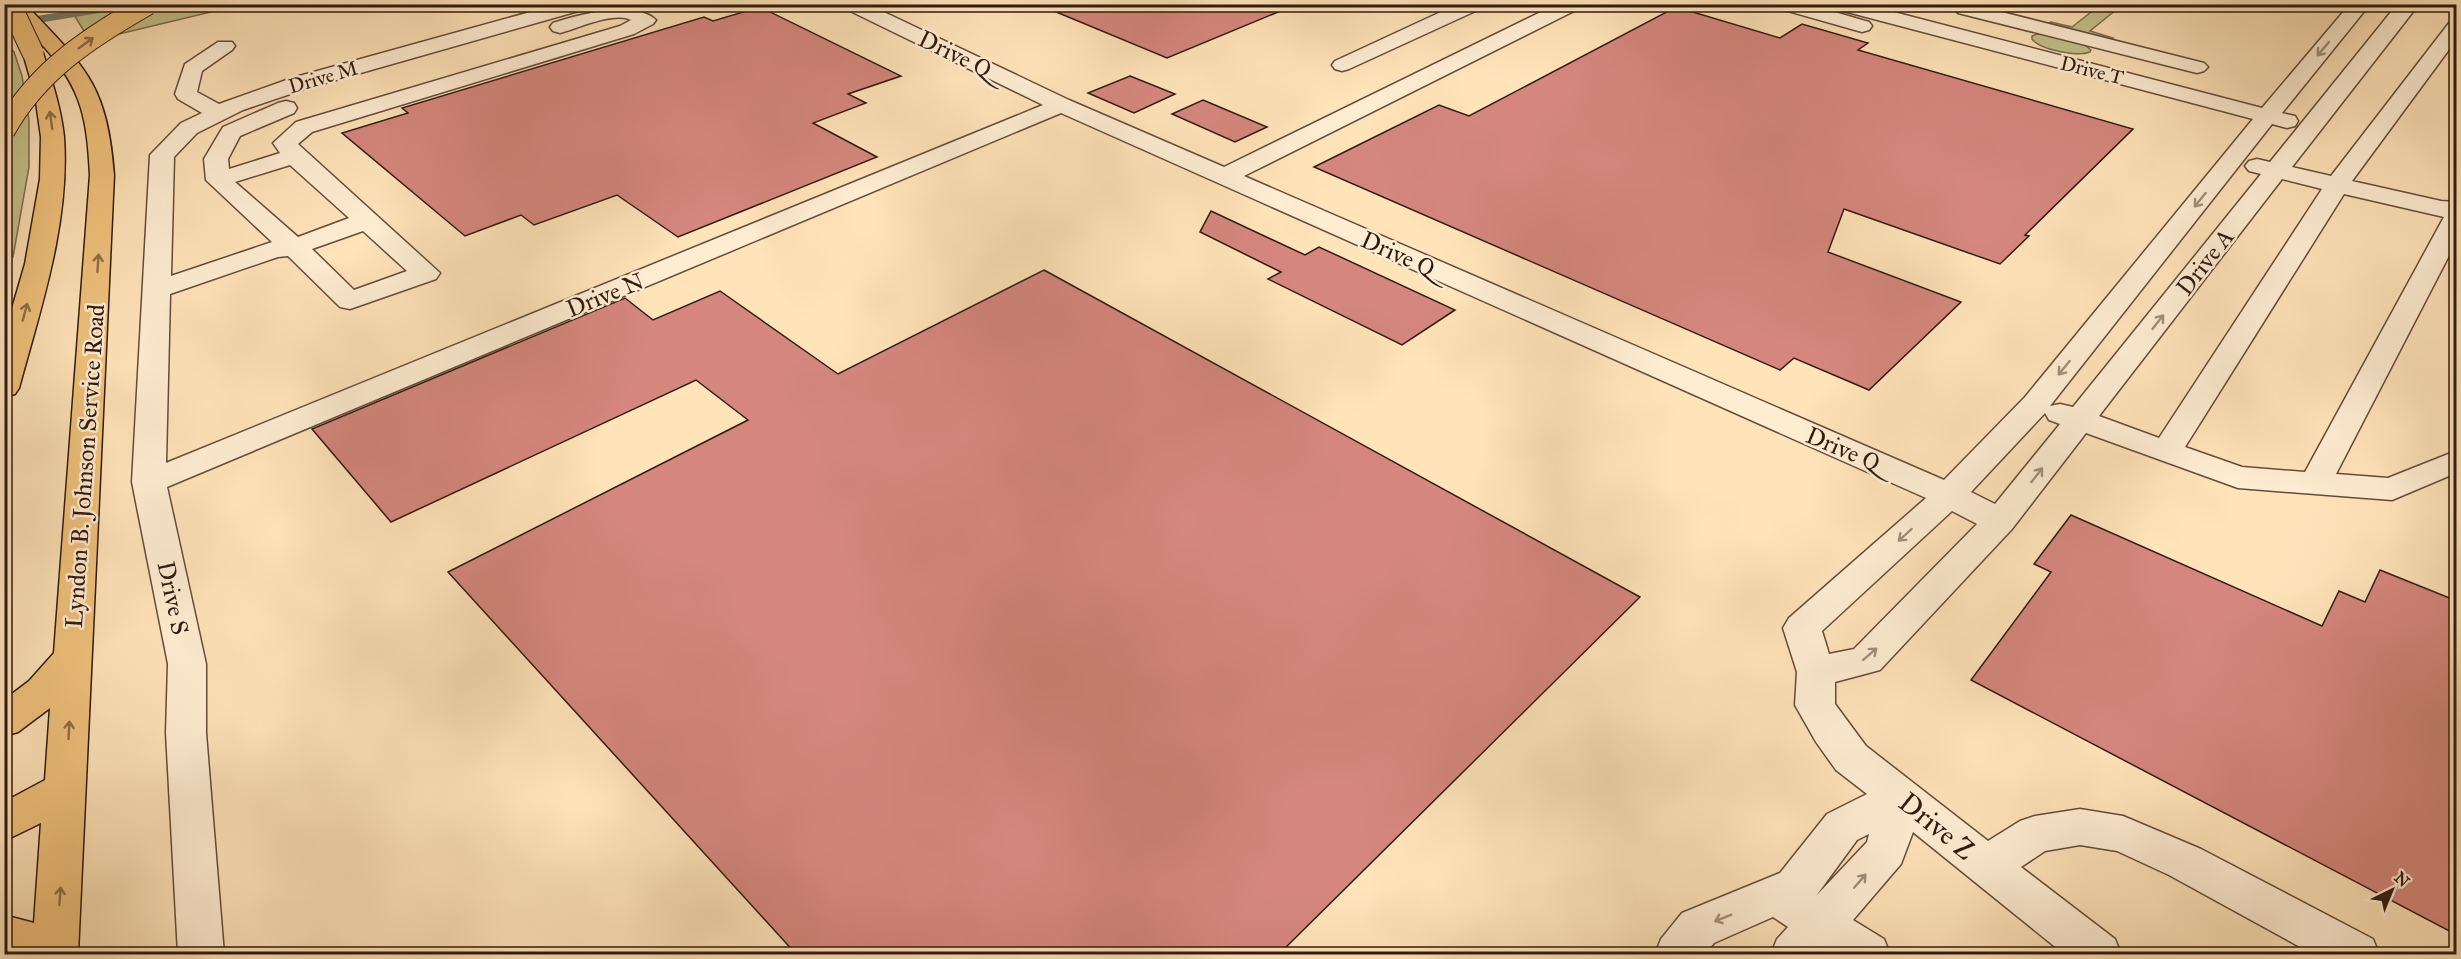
<svg xmlns="http://www.w3.org/2000/svg" width="2461" height="959" viewBox="0 0 2461 959" font-family="'IM FELL Great Primer',serif">
<rect width="100%" height="100%" fill="#ffe3b9"/>
<filter id="stains"><feTurbulence type="fractalNoise" baseFrequency=".00333" numOctaves="4"/><feColorMatrix values="0 0 0 0 .2 0 0 0 0 .09 0 0 0 0 .02 0 0 0 .5 -.17"/></filter>
<radialGradient id="worn" r=".72"><stop offset=".6" stop-color="#630" stop-opacity="0"/><stop offset="1" stop-color="#630" stop-opacity=".3"/></radialGradient>
<path fill="#c4c38c" stroke="#7a6e4e" stroke-width="1.5" d="M98,4L240,5L90,41L71,10Z
M2100,5H2122L2090,31L2113,38L2110,40L2047,24L2051,22L2072,27Z
M2037,34C2054,34 2079,39 2091,50L2090,52C2078,57 2040,50 2032,39V36Z
M4,42L14,52L22,76L29,120V167L13,257L5,260Z"/>
<g fill="none" stroke-linecap="round" stroke-linejoin="round">
<path stroke="#747d6c" stroke-width="7" d="M4,25L132,4"/>
</g>
<path fill="#d5877d" stroke="#301a10" stroke-width="1.5" d="M1037,4H1294L1295,5L1167,58Z
M760,7L901,76L848,94L866,103L813,123L877,157L678,237L617,195L534,225L521,215L465,236L342,133L408,113L402,108L704,17L713,21Z
M1676,7L1780,38L1802,24L1868,43L1858,50L2133,129L2025,235L2029,236L2000,264L1844,209L1828,252L1961,302L1869,390L1794,358L1780,370L1314,167L1439,105L1469,116Z
M1130,76L1175,94L1134,113L1088,93Z
M1203,100L1267,127L1235,142L1172,114Z
M1211,211L1305,255L1319,247L1455,310L1402,345L1268,279L1281,272L1200,232Z
M1044,270L1640,597L1279,954H796L448,572L748,420L696,380L391,522L312,429L625,298L653,320L720,291L838,374Z
M2071,515L2322,626L2339,591L2365,602L2380,570L2457,601V935L1971,680L2051,572L2034,564Z"/>
<g fill="none" stroke-linecap="round" stroke-linejoin="round">
<g stroke="#644c3a" stroke-width="3">
<path id="minor" d="M559,4H591L589,8L308,88L243,110L197,133L174,157L171,276L272,242L206,180L204,159L223,127L278,103L286,101L294,103L297,108L294,113L240,136L228,159L229,169L280,153L273,143L296,122L620,26L631,20C615,11 578,28 560,33L553,31L550,27L553,23C581,14 634,0 656,20L653,24L634,34L312,132L298,144L440,273L436,279L350,309L340,307L288,256L278,257L170,294L166,463L1043,105L844,8L842,4H867L1069,100L1224,167L1557,4H1582L1580,8L1244,176L1944,480L2025,397L2253,119L1832,8L1830,4H1863L2262,108L2350,4H2370L2282,113L2295,116L2298,121L2295,126L2287,128L2272,124L2050,406L2060,404L2073,407L2261,174L2249,171L2245,166L2249,161L2257,159L2270,162L2395,7L2398,4H2419L2292,167L2331,176L2449,23L2456,21V40L2352,181L2441,201L2456,202V242L2336,474L2388,478L2456,451V473L2392,500L2238,488L2086,433L2012,529L1880,670L1835,682V704L1866,746L1988,841L2020,821L2035,816L2080,809L2123,816L2201,849L2373,939L2379,954H2313L2169,875L2117,851L2080,845L2045,851L2021,867L2115,939L2121,954H2064L1913,832L1901,864L1853,920L1884,939L1890,954H1829L1825,952L1823,954H1771L1777,939L1788,927L1773,917L1714,943L1705,954H1655L1661,939L1682,913L1780,873L1827,814L1867,794L1836,770L1816,742L1795,705L1797,672L1783,628L1789,618L1926,498L1061,113L167,487L206,664V733L224,954H178L166,733L168,664L132,482L150,155L181,123L202,113L178,99L175,94L185,64L218,42H232L235,46L232,50L202,71L197,92L219,104L292,78ZM290,165L349,218L298,237L235,182ZM2282,179L2322,189L2159,438L2099,416ZM2344,194L2444,217L2305,472L2242,467L2185,447ZM363,231L407,271L354,290L312,249ZM2045,413L2049,420L2060,424L1995,504L1971,492ZM1952,511L1977,524L1854,649L1829,654L1822,631ZM1869,834L1867,842L1816,896L1857,840Z
M1458,4H1484L1482,8L1349,69L1342,71L1335,69L1332,65L1335,61Z
M1775,4H1807L1869,22L1872,26L1869,30L1862,32L1777,8Z
M1970,4L2204,63L2208,67L2204,71L2197,73L1958,13L1955,9L1958,5Z"/>
</g>
<g stroke="#301a10" stroke-width="3">
<path id="major" d="M5,4H25C86,68 107,84 114,175L78,954H4V915L34,923L41,823L4,841V802L45,780L50,708L18,732L4,736V700L29,681L54,653L90,175C87,121 83,90 45,48C32,34 16,21 5,4Z"/>
</g>
<g stroke="#301a10" stroke-width="3">
<path id="highway" d="M33,47L40,49L43,53C52,81 61,108 64,137C70,222 41,307 19,388L15,394L4,397V336L25,264L40,179L41,137L35,95L23,53L26,49Z"/>
</g>
<use href="#minor" fill="#ffedd2" fill-rule="evenodd"/>
<use href="#major" fill="#f0c27c" fill-rule="evenodd"/>
<use href="#highway" fill="#f0c27c" fill-rule="evenodd"/>
<g stroke="#301a10" stroke-width="23" stroke-linecap="butt">
<path id="highway-bridge" d="M10,4L33,53
M4,131C37,71 90,37 148,4"/>
</g>
<use href="#highway-bridge" stroke="#f0c27c" stroke-width="21"/>
</g>
<defs><path id="oneway-shaft" d="M-6 0H5M1.5-3L5.5 0L1.5 3" fill="none" stroke-width="1.6" stroke-linecap="round" stroke-linejoin="round" transform="scale(1.5)"/></defs>
<g stroke="#906e46">
<use href="#oneway-shaft" transform="translate(86 43) rotate(-36)"/>
<use href="#oneway-shaft" transform="translate(51 120) rotate(-98)"/>
<use href="#oneway-shaft" transform="translate(98 263) rotate(-86)"/>
<use href="#oneway-shaft" transform="translate(25 312) rotate(-75)"/>
<use href="#oneway-shaft" transform="translate(69 730) rotate(-87)"/>
<use href="#oneway-shaft" transform="translate(60 896) rotate(-86)"/>
</g>
<g stroke="#a28e7b">
<use href="#oneway-shaft" transform="translate(2323 49) rotate(130)"/>
<use href="#oneway-shaft" transform="translate(2200 200) rotate(129)"/>
<use href="#oneway-shaft" transform="translate(2158 322) rotate(-52)"/>
<use href="#oneway-shaft" transform="translate(2064 368) rotate(129)"/>
<use href="#oneway-shaft" transform="translate(2037 475) rotate(-52)"/>
<use href="#oneway-shaft" transform="translate(1905 535) rotate(138)"/>
<use href="#oneway-shaft" transform="translate(1870 654) rotate(-41)"/>
<use href="#oneway-shaft" transform="translate(1860 881) rotate(-49)"/>
<use href="#oneway-shaft" transform="translate(1723 918) rotate(158)"/>
</g>
<g text-anchor="middle" dominant-baseline="central" stroke-width="5" stroke-linejoin="round" paint-order="stroke">
<g font-size="20" fill="#301a10" stroke="#ffedd2">
<text transform="translate(2092 70) rotate(14)">Drive T</text>
<text transform="translate(323 77) rotate(-16)">Drive M</text>
</g>
<g font-size="24" fill="#301a10" stroke="#ffedd2">
<text transform="translate(955 54) rotate(26)">Drive Q</text>
<text transform="translate(1398 254) rotate(24)">Drive Q</text>
<text transform="translate(2205 262) rotate(-52)">Drive A</text>
<text transform="translate(605 295) rotate(-22)">Drive N</text>
<text transform="translate(1843 449) rotate(23)">Drive Q</text>
<text transform="translate(85 466) rotate(-86)">Lyndon B. Johnson Service Road</text>
<text transform="translate(173 598) rotate(78)">Drive S</text>
</g>
<g font-size="28" fill="#301a10" stroke="#ffedd2">
<text transform="translate(1937 826) rotate(39)">Drive Z</text>
</g>
</g>
<rect width="2461" height="959" fill="none" stroke="#ffe3b9" stroke-width="24"/>
<rect x="6" y="6" width="2449" height="947" fill="none" stroke="#301a10" stroke-width="3"/>
<rect x="12" y="12" width="2437" height="935" fill="none" stroke="#301a10" stroke-width="1.5"/>
<g transform="translate(2392 890) rotate(43)" stroke="#ffedd2" stroke-width="4.5" paint-order="stroke">
<path d="M0-4.5L10 22L0 15L-10 22Z" fill="#301a10"/>
<text y="-9" font-size="16" font-weight="bold" text-anchor="middle" fill="#301a10">N</text>
</g>
<rect width="100%" height="100%" filter="url(#stains)"/>
<rect width="100%" height="100%" fill="url(#worn)"/>
</svg>
